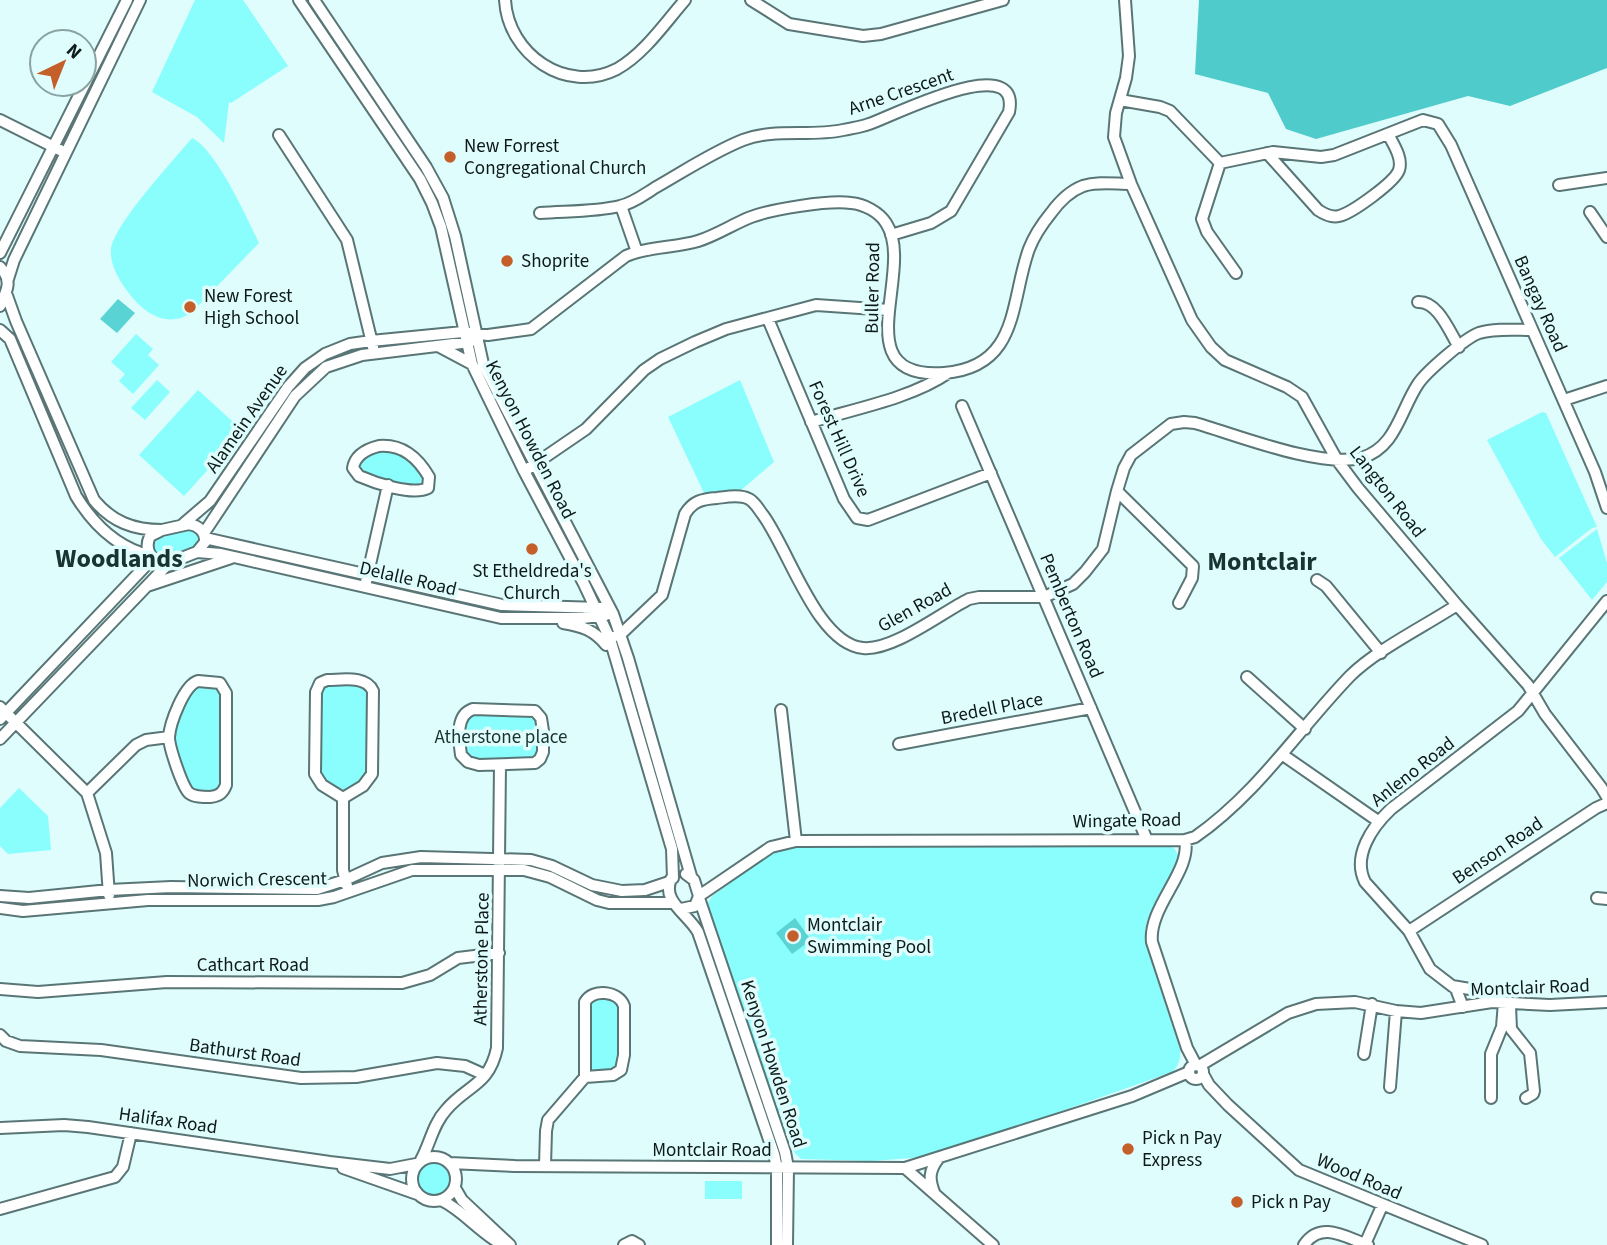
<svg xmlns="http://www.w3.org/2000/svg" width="1607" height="1245" viewBox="0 0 1607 1245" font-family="'Source Sans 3',sans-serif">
<rect width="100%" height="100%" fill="#dffdfd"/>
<path fill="#8afdfd" d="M195,0H243L288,66L231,103L229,102L224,143L197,117L152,92Z
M192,138C215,148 248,219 259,243L192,312C178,322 164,322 148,312C132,301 109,271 111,250C113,225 174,160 192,138Z
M136,334L153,349L148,355L159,365L133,394L119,381L125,374L111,362Z
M157,380L170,392L145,420L131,408Z
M740,380L774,462L740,491L705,495L668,417Z
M198,390L243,431L184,496L139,455Z
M1542,412L1546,413L1597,527L1592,528L1555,557L1541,539L1487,440Z
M380,449L406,454L426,480L420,489L360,475L357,462L360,458Z
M190,529L198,537L197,545L194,548L165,557L155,553L153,546L157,539Z
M1597,529L1607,563V582L1592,600L1559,558Z
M327,683H361L369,692V776L345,794L319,778L318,692Z
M216,686L222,691V782L218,790L208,793L190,790L173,747L175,728L191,687Z
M530,712L538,719L539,752L535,761H471L463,751L465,717L467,714Z
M19,788L48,816L51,850L8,854L0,846V808Z
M826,844L1165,845L1174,848L1179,856L1178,864L1147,920L1145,931L1180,1049C1181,1058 1179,1066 1172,1072L960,1147L924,1157L872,1161L801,1159L791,1149L785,1136L707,904L712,896L772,853L790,848Z
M595,996L619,999L621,1063L616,1072H589L586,1011Z
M415 1179a18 18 0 1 1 36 0a18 18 0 1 1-36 0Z
M705,1181H742V1199H705Z"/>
<path fill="#50cbcb" d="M1199,0H1607V68L1510,106L1468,96L1316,139L1286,129L1268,93L1195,74Z"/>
<path fill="#59d3d3" d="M118,299L135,313L117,333L100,319Z
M795,918L811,940L792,954L776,933Z"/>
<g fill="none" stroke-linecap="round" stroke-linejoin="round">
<g stroke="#5a7575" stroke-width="14">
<path id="minor" d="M299,0L420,179L432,203L441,227L472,364L524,471L584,584L610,639L672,849L673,878
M314,0L426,167L443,198L455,236L483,364L613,614L628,658L691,876
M505,0C508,54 566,95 617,69C644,54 665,23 685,0
M751,0L789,24L863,36L881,34L1003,0
M1125,0L1129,56L1126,78L1116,113L1114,137L1131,184L1192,320L1211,347L1225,360L1287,387L1302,397L1337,460L1358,488L1457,605L1528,685L1545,714L1601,787L1607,797
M1120,100L1160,107L1170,111L1220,163L1273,152L1321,157L1334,155L1423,120L1438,124L1451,145L1595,472L1607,508
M0,120L60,150
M279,135L347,240L373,347
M1267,153L1318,210C1324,214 1331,218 1339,216C1352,213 1395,182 1399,170C1403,158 1393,144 1388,134
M1220,163L1202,219L1207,232L1236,273
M1559,185L1607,178
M621,206L637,252
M1590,212L1607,237
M540,213C566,211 595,212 620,206C634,203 646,193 658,186C686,170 713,152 743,140C774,128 810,137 843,130C852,128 861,127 869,124C889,118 1022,48 1009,112L951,211L931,223L891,235
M0,253L127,0
M0,267C13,280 7,291 0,306
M8,279L14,260L140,0
M6,293L16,321L94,500C112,522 134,530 162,530
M1418,302C1438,301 1449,331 1459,347
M768,319L844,499L857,518L868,520L991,473
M0,330L10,339L76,496C93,524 118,548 151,556
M440,347L472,364
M1564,400L1607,386
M962,406L1147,840
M811,422C854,409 912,398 948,373
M379,446C403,444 418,458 429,477L428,488C412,496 375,483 359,476L353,468C355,455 367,449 379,446Z
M529,468L586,429L644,370L660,359L695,342L726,329L816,305L889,310
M1117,491L1193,566L1192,578L1179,603
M189,524C199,526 206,532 205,542L197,552L169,563C153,564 143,551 150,536L162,530Z
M182,525L210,501L288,387L305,368L325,354L350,344L371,341L463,332L488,335L531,329L626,256C649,246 675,248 698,241C717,235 733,224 751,217C773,209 828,200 851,203C864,204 879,212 886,223C917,270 842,380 944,373C1020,367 1010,301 1029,249C1034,236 1042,224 1051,213C1059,202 1070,191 1083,186C1098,181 1115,184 1131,184
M204,533L295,396L326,367L362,355L470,342
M205,538L502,605L601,608
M197,552L221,554L501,618H583L606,615
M1317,580L1326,586L1381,653
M366,582L388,485
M150,585L231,558
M563,623C582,626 594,630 606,645
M602,640L621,634L662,595L685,514C693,501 702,499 717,498C726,497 740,494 749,499C755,502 759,510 763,515C789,550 817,644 863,648C893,651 941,613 969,599L979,597H1044L1073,584L1085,572L1103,549L1117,491L1124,468L1131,455L1171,424L1184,422L1195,423C1237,435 1319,468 1361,458C1396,448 1400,411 1418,384C1426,372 1465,338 1479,333C1495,328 1516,330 1532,330
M1247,677L1305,729
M327,680C342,680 366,675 373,691L372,774L363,786L343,798L322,785L315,774L316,692L320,683Z
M198,681L220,683L226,693V785C223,793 219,796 210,797C203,797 194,797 189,793C182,786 169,747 169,737C170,723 184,685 198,681Z
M0,707L87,793L106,853L109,895
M473,709L535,711L541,718L543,731V752L540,759L535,763L479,765L468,762L461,755C459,739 455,715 473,709Z
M781,710L796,841
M0,719L153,558
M0,739L169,563
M899,744L1091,708
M1283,755L1378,821
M87,793L136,745L146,740L169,737
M343,798V870L347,886
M1185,840C1192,871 1148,907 1152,942L1187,1048L1196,1065
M671,879C661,901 688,914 698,932L774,1154L777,1168V1245
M0,896L29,898L109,890L171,887L317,889L345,880L382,863L421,857L531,860L552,866L592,885L622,891L645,890L669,882
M699,896L771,847L796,841L1185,840L1195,837C1258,793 1298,730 1350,676C1376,650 1425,626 1457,605
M699,898L785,1152L788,1168L787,1245
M1597,898L1607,899
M0,908L23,911L148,900H318L334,897L412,870H524L550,877L597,900L609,903H673
M681,909L695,906L699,896L694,880L686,874
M1409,931L1596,808L1607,803
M1452,986L1470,989L1504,1002L1502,1027L1491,1054V1098
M0,989L38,992L167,982L402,983L430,975L458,958L499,953
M1510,1006L1511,1029L1530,1053L1534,1091L1533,1094L1526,1098
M1463,1007L1456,989L1430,969L1409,931L1365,882C1352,856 1372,827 1391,809L1518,711L1607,601
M0,1035L6,1041L20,1046L101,1050L301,1078L356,1077L437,1063L465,1066L485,1075
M1364,1054L1372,1004
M1189 1072a7 7 0 1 1 14 0a7 7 0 1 1-14 0Z
M1199,1066L1288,1013L1316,1004L1355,1002L1396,1011L1421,1013L1492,1002L1550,1005L1607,1002
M1203,1074L1209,1085L1228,1105L1299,1170L1482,1245
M1390,1087L1396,1011
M0,1128L64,1125L88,1127L330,1162L390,1169L416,1164
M412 1179a22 22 0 1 1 44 0a22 22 0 1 1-44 0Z
M421,1160C430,1144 433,1124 446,1110C467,1085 489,1086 497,1048L500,765
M450,1163L515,1166L905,1168L1132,1096L1189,1072
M545,1166L546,1131L548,1120L585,1077L613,1075L621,1070L624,1055V1006C619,991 593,988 585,1002V1077
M343,1168L417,1194
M905,1168L993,1245
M455,1188L462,1200L510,1245
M934,1192C929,1179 929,1171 938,1159
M441,1200C464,1211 480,1233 503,1245
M0,1209L115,1177L123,1167L131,1133
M624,1245L632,1241L639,1245
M1304,1245C1320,1221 1344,1236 1365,1244
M1368,1245L1365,1244L1382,1206"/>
</g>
<use href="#minor" stroke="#fff" stroke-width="10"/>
</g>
<g fill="#c45f2a" stroke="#dffdfd" stroke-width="2.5">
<circle cx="450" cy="157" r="7"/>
<circle cx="507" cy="261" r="7"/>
<circle cx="190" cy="307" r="7"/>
<circle cx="532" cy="549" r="7"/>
<circle cx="793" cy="936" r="7"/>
<circle cx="1128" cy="1149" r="7"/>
<circle cx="1237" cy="1202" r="7"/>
</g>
<g text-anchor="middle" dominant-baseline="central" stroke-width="7" stroke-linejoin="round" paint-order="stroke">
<g font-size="19" fill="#0e1919" stroke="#dffdfd">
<text transform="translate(901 92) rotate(-19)">Arne Crescent</text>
<text transform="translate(873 288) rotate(-89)">Buller Road</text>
<text transform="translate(1540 304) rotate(66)">Bangay Road</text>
<text transform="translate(247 419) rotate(-55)">Alamein Avenue</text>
<text transform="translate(839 439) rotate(66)">Forest Hill Drive</text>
<text transform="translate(530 440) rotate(63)">Kenyon Howden Road</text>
<text transform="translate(1387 492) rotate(52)">Langton Road</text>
<text transform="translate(408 579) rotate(13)">Delalle Road</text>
<text transform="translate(915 608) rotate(-29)">Glen Road</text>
<text transform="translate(1071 616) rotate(67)">Pemberton Road</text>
<text transform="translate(992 709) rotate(-11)">Bredell Place</text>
<text transform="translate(1413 772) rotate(-38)">Anleno Road</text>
<text transform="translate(1127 821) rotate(-1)">Wingate Road</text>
<text transform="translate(1498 851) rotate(-34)">Benson Road</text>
<text transform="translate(257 880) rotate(-1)">Norwich Crescent</text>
<text transform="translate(482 959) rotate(-89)">Atherstone Place</text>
<text x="253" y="965">Cathcart Road</text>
<text transform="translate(1530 988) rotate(-2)">Montclair Road</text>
<text transform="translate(245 1053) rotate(8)">Bathurst Road</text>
<text transform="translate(773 1064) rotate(72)">Kenyon Howden Road</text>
<text transform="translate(168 1121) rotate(8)">Halifax Road</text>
<text x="712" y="1150">Montclair Road</text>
<text transform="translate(1359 1177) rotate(23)">Wood Road</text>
</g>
<g font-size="19" fill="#0e1919" stroke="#dffdfd" text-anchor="start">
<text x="464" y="146">New Forrest<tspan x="464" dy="22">Congregational Church</tspan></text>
<text x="521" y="261">Shoprite</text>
<text x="204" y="296">New Forest<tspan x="204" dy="22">High School</tspan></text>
<text x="532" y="571" text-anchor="middle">St Etheldreda's<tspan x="532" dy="22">Church</tspan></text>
<text x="807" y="925">Montclair<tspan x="807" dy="22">Swimming Pool</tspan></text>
<text x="1142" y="1138">Pick n Pay<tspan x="1142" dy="22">Express</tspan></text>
<text x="1251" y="1202">Pick n Pay</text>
</g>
<g font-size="19" fill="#1b3130" stroke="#dffdfd">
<text x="501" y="737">Atherstone place</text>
</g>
<g font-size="26" font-weight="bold" fill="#193333" stroke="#dffdfd">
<text x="119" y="558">Woodlands</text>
<text x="1262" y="561">Montclair</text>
</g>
</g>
<g transform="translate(63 63) rotate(43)"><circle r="33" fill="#dffdfd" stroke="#8ba2a2" stroke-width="2"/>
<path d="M0-5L12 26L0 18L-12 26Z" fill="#c45f2a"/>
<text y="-10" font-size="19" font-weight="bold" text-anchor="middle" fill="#0e1919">N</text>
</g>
</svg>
